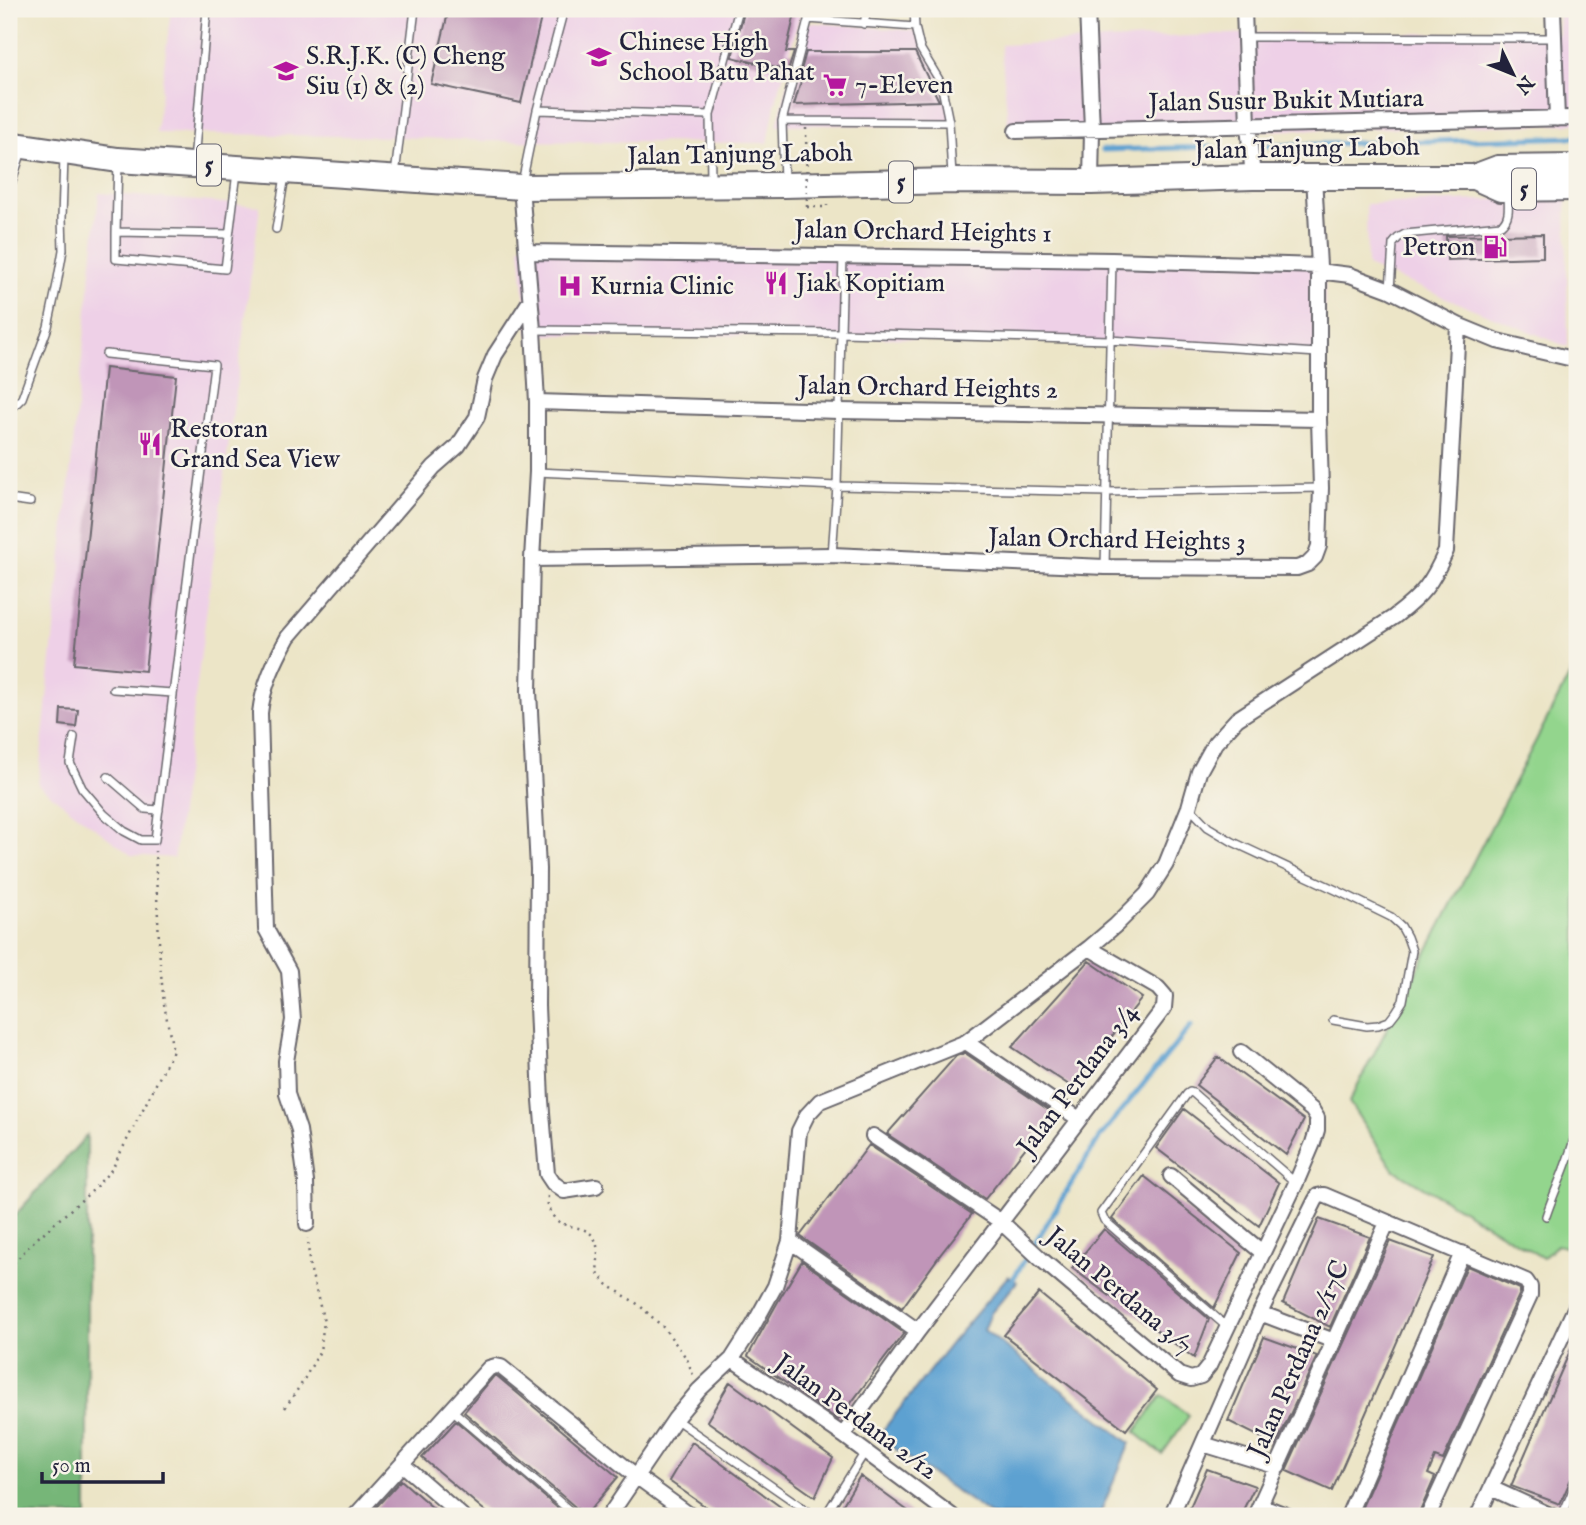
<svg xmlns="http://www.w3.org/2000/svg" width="1586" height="1525" viewBox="0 0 1586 1525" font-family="'IM FELL English',serif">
<rect width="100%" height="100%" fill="#f7f3e8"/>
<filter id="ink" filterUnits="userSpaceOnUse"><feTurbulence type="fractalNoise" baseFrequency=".0143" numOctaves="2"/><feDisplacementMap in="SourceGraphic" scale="14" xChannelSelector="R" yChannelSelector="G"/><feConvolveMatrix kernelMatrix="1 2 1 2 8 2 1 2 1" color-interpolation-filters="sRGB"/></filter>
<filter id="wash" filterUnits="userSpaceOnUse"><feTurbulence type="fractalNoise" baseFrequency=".00686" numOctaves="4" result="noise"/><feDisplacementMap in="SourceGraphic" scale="28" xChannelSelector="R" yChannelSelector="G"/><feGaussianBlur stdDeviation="1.57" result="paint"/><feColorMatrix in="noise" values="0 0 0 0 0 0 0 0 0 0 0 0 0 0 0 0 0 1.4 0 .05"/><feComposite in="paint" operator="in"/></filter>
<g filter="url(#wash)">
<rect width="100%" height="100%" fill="#ece5c7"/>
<path fill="#eed0e7" d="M171,9H802L775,105L768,143L485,141L399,137L156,133Z
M1558,9H1577V124L1009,136L1001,45L1252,33L1559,34Z
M804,22L919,31L924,48L945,81L953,125H777Z
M99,193L260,206L174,858L131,855L38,785Z
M1566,197L1568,347L1367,266L1366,204Z
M520,246L803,249L1325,259L1324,356L1100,343L801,336L528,335Z"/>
<path fill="#93d58d" stroke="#5a7c64" stroke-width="2" d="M1577,661V1250L1557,1245L1543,1258L1393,1169L1349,1102Z
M1162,1395L1189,1416L1162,1454L1135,1432Z"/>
<path fill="#76b678" stroke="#4c6c5a" stroke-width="2" d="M87,1135V1516H9V1222Z"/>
<path fill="#5da1d1" stroke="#406286" stroke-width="2" d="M1008,1276L1017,1282L991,1313L984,1330L1130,1443L1099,1516H992L888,1444L876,1439L952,1342Z"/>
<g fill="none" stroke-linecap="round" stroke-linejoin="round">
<path stroke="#5da1d1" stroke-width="5" d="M1251,146L1577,137
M1102,150L1214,147
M1013,1279L1099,1138L1191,1026"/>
</g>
<g id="blocks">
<path fill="#c095b8" d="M449,9H543L521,103L431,84Z
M745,9H796L786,52H794L788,71L732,57Z
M806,52H915L939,101L794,105L803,75L800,74Z
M1543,234V257L1447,260L1446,236Z
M105,368L176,376L145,671L74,664Z
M61,709L78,710L76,727L60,725Z
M1089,961L1142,998L1072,1087L1012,1047Z
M965,1053L1053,1113L985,1199L887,1134L956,1056Z
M1218,1057L1304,1120L1286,1155L1196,1085Z
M1184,1109L1279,1183L1259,1226L1156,1148Z
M869,1145L972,1214L940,1255L902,1308L800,1236Z
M1144,1176L1241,1253L1214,1308L1112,1219Z
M1319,1219L1370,1237L1330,1327L1283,1303Z
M1104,1229L1209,1319L1194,1358L1072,1268Z
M1390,1241L1434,1257L1332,1491L1287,1471V1468Z
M802,1261L904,1333L838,1420L748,1356L780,1298Z
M1467,1266L1520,1289V1293L1443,1460L1435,1457L1428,1474L1435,1477L1418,1516H1358Z
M1039,1293L1157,1390L1126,1430L1004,1335Z
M1577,1335V1475L1571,1479L1560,1504L1511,1486Z
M1264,1337L1317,1356L1276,1445L1228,1421Z
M494,1376H497L528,1402L618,1477L585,1516H582L580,1511L464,1412Z
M730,1382L833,1458L815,1497L707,1421Z
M456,1421L567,1516H491L422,1458Z
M692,1442L793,1516H719L669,1481Z
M1207,1469L1255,1486L1240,1516H1186Z
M860,1476L915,1516H836Z
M401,1480L442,1516H368Z"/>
</g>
</g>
<g filter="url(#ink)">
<use href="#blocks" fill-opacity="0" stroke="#69666c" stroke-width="2"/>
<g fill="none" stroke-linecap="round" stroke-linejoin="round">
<g stroke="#69666c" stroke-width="10">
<path id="service" d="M914,9L915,27L920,48L941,83L949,122
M808,19L915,27
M864,24L867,9
M1245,37L1554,38
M537,110L564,9
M782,121L811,9
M194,162L207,9
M118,163L116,232L229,234
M395,175L415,9
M711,180L710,115L739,9
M784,181L782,121L949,122L952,176
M522,183L537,110L710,115
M9,190L22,151
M276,229L285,176
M116,232V259L225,269L237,172
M1390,290L1393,244L1398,238L1405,234L1501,225C1511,217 1508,205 1508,193
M533,330L841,333L1109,340L1318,353
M9,408L14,406L22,398L48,327L57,284L63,250L62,218L64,157
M537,472L837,486L1107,492L1321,488
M9,499L30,502
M832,555L837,486L843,256
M1105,567L1112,260
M113,689L173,693
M74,737L70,763L82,788L104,814L124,831L141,840H155L214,365L106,354
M108,777L145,809L159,810
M1189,807L1208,827L1233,842L1338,891L1391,917L1401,926L1407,937L1412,951L1403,1001L1396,1012L1389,1021L1378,1025L1367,1026L1333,1020
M1546,1216C1556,1186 1571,1158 1577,1127
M1227,1327L1104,1220L1101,1213L1187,1094L1190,1092L1193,1093L1296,1183
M452,1410L576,1516
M675,1419L806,1510L805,1516
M825,1516L865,1452
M1562,1516L1577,1481"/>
</g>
<g stroke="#69666c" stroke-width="18">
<path id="minor" d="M1087,9L1092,129L1091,182
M1244,9L1248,126L1253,177
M1553,9L1557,119
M1016,131L1571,118L1577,119
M521,187L533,330L537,402V472L532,559L529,691L538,869L537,1006L541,1100L547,1174L553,1183L564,1191L596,1186
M527,252L1112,260L1319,266
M1318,271L1350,275L1390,290L1458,325L1497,341L1577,360
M537,402L839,411L1319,419
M532,559L832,555L1105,567L1297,568L1308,564L1315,557L1319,546L1321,488L1319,419V266L1314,176
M1089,948L1116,925L1147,894L1166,864L1189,807L1199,772L1215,743L1237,719L1394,617C1423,595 1432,583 1446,551L1458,325
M966,1042L1079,1119
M873,1136L1000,1221L1042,1260L1179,1375L1191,1379L1201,1376L1209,1366L1296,1183L1313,1143L1317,1130V1118L1312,1110L1241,1052
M1171,1176L1263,1253
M307,1224L306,1182L299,1130L287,1094L286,1061L293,1020L289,971L266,929L260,713C263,685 275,661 288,637L434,467L458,446L477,417L485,379L495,355L530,301
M790,1241L918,1331
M1260,1313L1334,1341
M732,1359L843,1435L952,1516
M1203,1444L1278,1467
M402,1464L462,1516
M1491,1488L1552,1516
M1260,1505L1288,1516
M355,1516L489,1368L496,1366L501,1367L636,1476L691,1516
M609,1516L675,1419L699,1390L732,1359L753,1326L775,1286L790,1241L799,1131L807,1115L820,1101L966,1042L1089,948L1158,988L1165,996L1164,1008L918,1331L843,1435
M1171,1516L1260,1313L1315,1201L1318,1196L1324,1195L1526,1281L1530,1287V1295L1428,1516
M1255,1516L1387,1223
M1348,1516L1462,1253
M1478,1516L1577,1304"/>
</g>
<g stroke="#69666c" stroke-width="28">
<path id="trunk" d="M9,144L118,160L521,187L784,185L952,181L1091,182L1253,177H1474L1498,168L1577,167
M1474,177L1501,189L1577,188"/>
</g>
<path stroke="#69666c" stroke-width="2.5" stroke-dasharray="2 5" stroke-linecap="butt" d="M807,207H827V205
M548,1196C547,1205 548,1209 553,1216C562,1230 582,1224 592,1235C600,1244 598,1261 597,1272L608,1285L639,1305L664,1328L687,1359L693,1375
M9,1268L34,1241L92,1191L112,1169L173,1051L164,1004L160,963L155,851
M285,1408L302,1383L320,1351L324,1322L309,1263L308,1238"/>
<use href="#service" stroke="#fff" stroke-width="7"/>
<use href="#minor" stroke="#fff" stroke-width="14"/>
<use href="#trunk" stroke="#fff" stroke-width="24"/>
<path stroke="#69666c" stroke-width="2.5" stroke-dasharray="2 5" stroke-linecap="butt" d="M806,128L807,207"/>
</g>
</g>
<defs>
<g id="school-bare" transform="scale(1.89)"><path d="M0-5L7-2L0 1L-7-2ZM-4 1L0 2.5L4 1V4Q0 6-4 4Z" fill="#b5179e" stroke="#f7f3e8" stroke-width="2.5" paint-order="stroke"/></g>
<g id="supermarket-bare" transform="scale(1.89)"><path d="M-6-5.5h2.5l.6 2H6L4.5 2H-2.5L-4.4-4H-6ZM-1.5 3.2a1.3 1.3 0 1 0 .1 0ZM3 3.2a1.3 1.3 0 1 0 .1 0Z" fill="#b5179e" stroke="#f7f3e8" stroke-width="2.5" paint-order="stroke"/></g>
<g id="fuel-bare" transform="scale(1.89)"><path d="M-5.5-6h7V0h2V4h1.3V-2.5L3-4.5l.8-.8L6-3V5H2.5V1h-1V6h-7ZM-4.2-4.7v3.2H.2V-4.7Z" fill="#b5179e" stroke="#f7f3e8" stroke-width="2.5" paint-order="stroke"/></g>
<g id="restaurant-bare" transform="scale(1.89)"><path d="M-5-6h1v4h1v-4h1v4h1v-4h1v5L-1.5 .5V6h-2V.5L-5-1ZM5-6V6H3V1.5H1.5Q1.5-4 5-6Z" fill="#b5179e" stroke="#f7f3e8" stroke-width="2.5" paint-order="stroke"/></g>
<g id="hospital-bare" transform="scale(1.89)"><path d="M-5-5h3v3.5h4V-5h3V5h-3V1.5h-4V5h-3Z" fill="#b5179e" stroke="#f7f3e8" stroke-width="2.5" paint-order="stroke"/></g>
</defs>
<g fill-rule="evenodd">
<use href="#school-bare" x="599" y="57"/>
<use href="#school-bare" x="286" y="71"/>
<use href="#supermarket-bare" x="835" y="85"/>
<use href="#fuel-bare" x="1495" y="247"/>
<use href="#restaurant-bare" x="776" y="283"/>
<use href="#hospital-bare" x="570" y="286"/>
<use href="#restaurant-bare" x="150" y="444"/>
</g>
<g text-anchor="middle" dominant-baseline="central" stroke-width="5" stroke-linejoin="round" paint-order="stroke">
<g fill="#f7f3e8" stroke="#62616f" stroke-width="2">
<rect x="197" y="144.5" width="24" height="41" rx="5"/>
<rect x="889" y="161.5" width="24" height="41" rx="5"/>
<rect x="1512" y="168.5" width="24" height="41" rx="5"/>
</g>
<g font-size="24" font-weight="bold" fill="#22223b">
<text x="209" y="165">5</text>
<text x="901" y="182">5</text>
<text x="1524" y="189">5</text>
</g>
<g font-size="26" fill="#22223b" stroke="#f7f3e8" text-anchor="start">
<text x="619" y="42">Chinese High<tspan x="619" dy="30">School Batu Pahat</tspan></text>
<text x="306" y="56">S.R.J.K. (C) Cheng<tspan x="306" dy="30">Siu (1) &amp; (2)</tspan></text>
<text x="855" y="85">7-Eleven</text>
<text x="1475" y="247" text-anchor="end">Petron</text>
<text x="796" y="283">Jiak Kopitiam</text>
<text x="590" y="286">Kurnia Clinic</text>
<text x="170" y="429">Restoran<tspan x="170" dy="30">Grand Sea View</tspan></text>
</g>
<g font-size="26" fill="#22223b" stroke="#f7f3e8">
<text transform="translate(1286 101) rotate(-1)">Jalan Susur Bukit Mutiara</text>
<text transform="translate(1307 149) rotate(-1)">Jalan Tanjung Laboh</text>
<text transform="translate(740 155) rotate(-1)">Jalan Tanjung Laboh</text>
<text transform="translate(923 232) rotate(1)">Jalan Orchard Heights 1</text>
<text transform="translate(928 388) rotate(1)">Jalan Orchard Heights 2</text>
<text transform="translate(1117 540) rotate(1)">Jalan Orchard Heights 3</text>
<text transform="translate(1078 1080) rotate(-53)">Jalan Perdana 3/4</text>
<text transform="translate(1119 1291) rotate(40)">Jalan Perdana 3/7</text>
<text transform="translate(1299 1359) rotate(-66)">Jalan Perdana 2/17C</text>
<text transform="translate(856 1417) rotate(36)">Jalan Perdana 2/12</text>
</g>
</g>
<rect width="1586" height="1525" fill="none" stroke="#f7f3e8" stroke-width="35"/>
<g transform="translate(1513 74) rotate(133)" stroke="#f7f3e8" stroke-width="5" paint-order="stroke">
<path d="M0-5L12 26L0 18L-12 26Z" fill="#22223b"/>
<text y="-10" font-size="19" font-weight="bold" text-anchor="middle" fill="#22223b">N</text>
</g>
<path d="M42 1472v10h121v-10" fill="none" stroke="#22223b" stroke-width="3.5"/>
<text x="52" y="1472" font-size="21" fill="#22223b" stroke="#f7f3e8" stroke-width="5" paint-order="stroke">50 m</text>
</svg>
